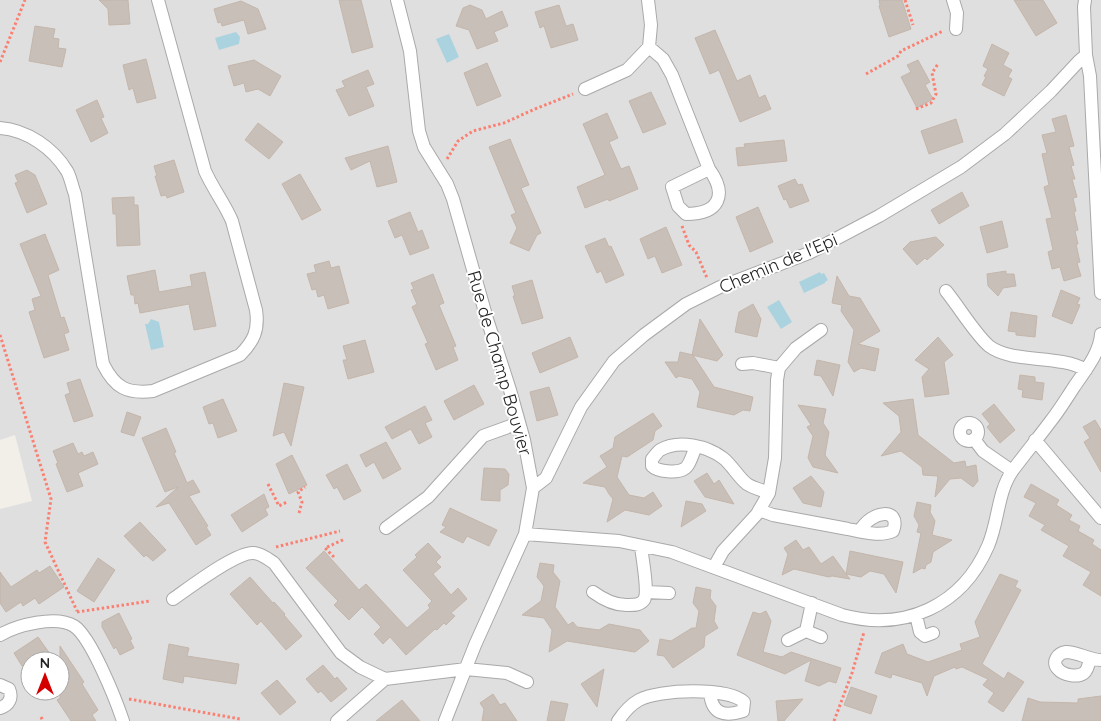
<svg xmlns="http://www.w3.org/2000/svg" width="1101" height="721" viewBox="0 0 1101 721" font-family="Quicksand,sans-serif">
<rect width="100%" height="100%" fill="#f2efe9"/>
<path fill="#e0dfdf" fill-rule="evenodd" d="M0,0H1101V721H0V509L32,501L15,435L0,440ZM30,661H60V691H30Z"/>
<path fill="#aad3df" d="M236,32L240,37L239,44L219,50L215,38Z
M449,34L459,57L447,63L436,39Z
M820,272L821,274L824,273L828,280L825,282V283L804,293L799,282Z
M779,300L792,322L781,329L767,307Z
M151,319L159,322L164,347L151,350L145,324H148Z"/>
<path fill="#c7bfb8" stroke="#c4b6ab" d="M99,0H128L130,24L109,25L108,9Z
M339,0H361L373,47L352,53Z
M879,0H902L911,29L889,37L879,6L880,5Z
M1014,0H1043L1057,23L1036,36Z
M241,1L258,9L266,29L248,34L244,20L222,26L221,22L218,23L214,9Z
M470,5L482,10L486,19L502,11L508,26L494,32L498,41L477,49L469,30L456,26L463,8Z
M559,5L566,26L573,24L578,40L551,48L544,26L540,28L535,12Z
M35,26L55,29L53,38L59,39L58,48L66,49L62,67L29,61Z
M715,30L737,81L750,75L759,98L765,95L771,109L740,122L719,70L710,74L695,38Z
M992,44L1009,53L1003,65L1012,70L1008,77L1012,79L1004,96L982,85L986,77L984,76L988,69L983,66Z
M146,59L156,98L137,103L133,88L129,90L123,65Z
M254,60L281,76L270,96L258,89L246,92L244,83L234,86L228,66Z
M918,60L930,82L925,85L933,99L917,108L901,77L911,72L907,65Z
M487,63L501,96L477,106L464,73Z
M368,70L374,84L366,87L374,106L349,116L336,90L345,87L342,81Z
M651,92L666,124L643,133L629,101Z
M97,100L104,117L101,118L108,133L91,142L76,110Z
M607,113L618,138L609,142L621,169L629,166L638,189L609,201L608,199L585,208L577,187L605,175L583,124Z
M1066,115L1074,146L1069,147L1074,165L1071,166L1075,179H1072L1077,197L1073,198L1076,211L1074,212L1078,230L1075,231L1078,244H1076L1080,262L1077,263L1081,276L1064,281L1060,267L1052,269L1048,252L1053,250L1046,219L1052,218L1044,187L1049,185L1042,154L1047,153L1042,135L1056,132L1052,119Z
M956,119L963,142L929,154L921,131Z
M258,123L283,142L269,159L245,140Z
M510,139L529,185L521,188L541,233L537,235L529,251L510,243L517,228L511,215L516,213L489,147Z
M784,140L787,161L738,166L736,148L745,147L744,144Z
M388,146L397,182L377,187L370,161L351,170L345,158Z
M174,160L184,192L167,198L166,195L161,196L155,176H157L154,166Z
M27,170L35,175L47,204L27,213L15,183L18,182L15,175Z
M300,174L321,210L302,220L282,184Z
M795,179L798,185L802,184L809,201L790,208L786,199L784,200L778,186Z
M962,192L969,206L939,224L931,210Z
M134,197V205H138L140,245L117,246L116,214H113L112,198Z
M758,207L773,242L750,252L736,217Z
M410,212L418,232L422,230L429,248L410,255L402,235L395,238L388,221Z
M1002,221L1008,247L987,253L980,227Z
M666,227L682,265L662,273L655,256L648,259L640,239Z
M45,234L59,270L48,275L61,318L64,317L69,332L64,334L69,350L44,358L29,312L35,310L32,299L41,296L20,244Z
M936,237L944,245L927,260L925,258L917,265L903,249L910,242Z
M605,238L609,247L611,246L624,275L606,283L601,271L597,273L585,246Z
M329,261L331,268L339,266L349,303L328,309L324,295L318,297L316,289L312,290L307,274L316,272L314,265Z
M155,270L159,292L192,286L190,275L205,272L216,326L194,330L189,304L140,313L138,303L135,304L134,295H131L127,276Z
M1006,271V274H1014L1016,286L1003,288L998,296L988,286L987,274Z
M433,274L444,303L439,305L456,346L453,347L458,360L436,370L425,344L428,343L412,307L417,304L411,290L414,289L411,283Z
M837,276L849,296L860,298L880,331L858,344L879,349L875,371L861,368L854,372L848,362L854,330L841,311L842,305L832,303Z
M532,280L543,318L522,324L513,296H515L512,286Z
M1061,290L1080,298L1077,304L1080,305L1072,324L1052,316Z
M753,304L761,319L757,337L735,332L739,312Z
M1011,312L1037,316L1035,337L1016,335V332L1008,331Z
M700,319L723,355L717,361L692,355Z
M570,337L578,357L540,373L532,353Z
M938,337L953,355L944,362L949,394L925,397L922,377L929,369L915,360Z
M365,340L374,372L348,379L343,360H347L343,346Z
M680,352L693,355L714,387L753,397L750,411L743,410L734,415L697,407L700,392L692,379L679,376L676,378L665,362H678Z
M817,360L840,365L833,396L821,376L814,375Z
M1020,375L1035,377V382L1044,383L1042,400L1022,397L1023,390L1018,389Z
M80,379L93,416L74,422L65,395L70,393L67,383Z
M284,383L304,387L291,446L284,432L273,436Z
M474,385L484,404L454,420L444,401Z
M549,387L558,415L537,421L530,392Z
M223,399L237,431L218,438L213,423L209,424L203,407Z
M913,399L918,435L954,463L965,461L966,467L976,465L978,481L973,487L961,478L950,479L935,497L938,476L923,475L922,467L901,451L881,456L901,432L899,416L883,403Z
M994,404L1015,430L1000,443L987,427L990,424L982,414Z
M798,405L826,409L823,423L829,432L825,455L838,473L813,467L808,458L813,436L807,427L811,425Z
M425,406L432,420L425,423L432,437L419,444L411,429L392,439L385,427Z
M127,412L141,417L134,436L121,432Z
M653,413L662,426L655,431L653,440L627,457L622,456L617,477L629,495L644,498L653,492L662,506L649,515L625,510L607,522L613,499L609,494L605,487L583,483L607,467L600,456L613,448L615,437Z
M1095,420L1101,430V472L1084,442L1090,438L1083,427Z
M166,428L176,452L174,453L187,483L193,480L200,492L189,496L208,526L206,527L211,535L196,545L169,503L156,507L178,487L165,492L142,438Z
M386,442L401,469L383,479L374,462L366,467L360,455Z
M73,443L78,454L82,452L84,456L93,452L98,464L78,473L83,486L67,492L56,464L58,463L53,451Z
M292,455L307,485L289,494L276,464Z
M347,464L361,491L344,500L337,487L334,489L326,475Z
M484,468L505,469L509,474L508,485L500,490V501L481,500Z
M707,473L714,484L719,480L734,504L705,497L694,481Z
M811,476L824,492L821,507L803,503L793,488Z
M1031,484L1059,500L1056,505L1072,515L1069,520L1080,526L1078,531L1094,540L1092,544L1101,550V596L1083,585L1091,572L1063,556L1069,546L1041,530L1045,525L1029,516L1036,503L1024,497Z
M264,494L269,507L265,509L268,515L242,532L231,515Z
M686,501L702,504L706,511L681,527Z
M917,502L931,505L930,512L935,521L932,535L952,540L933,552L931,562L926,565L925,569L922,568L913,573L921,533L917,532L919,525L914,516Z
M450,508L497,530L489,546L467,536L463,543L440,532L446,527L442,525Z
M140,522L166,550L153,561L146,555L144,557L124,536Z
M796,540L803,550L809,547L821,564L833,556L846,574L850,551L903,562L896,593L884,574L870,571L861,577L846,574L850,579L832,576L829,577L794,569L782,575L788,554L784,548Z
M428,543L441,557L436,562L441,567L433,574L451,595L458,588L467,599L451,613L455,616L446,625L444,623L437,630L435,629L406,655L390,637L383,644L374,634L381,627L362,607L349,620L334,605L338,601L306,568L324,551L359,590L366,584L407,628L430,608L428,605L432,601L403,570L417,557L415,555Z
M98,558L115,570L94,602L77,591Z
M540,563L554,565L553,572L560,581L555,607L568,625L573,622L577,627L599,630L609,624L640,630L649,641L635,652L567,641L549,652L552,630L544,618L522,615L541,601L544,586L537,577Z
M50,566L64,587L39,604L35,598L23,606L21,602L6,612L0,603V572L11,587L37,570L39,573Z
M1000,574L1018,581L1015,587L1021,590L982,664L1004,679L1008,672L1024,682L1003,712L988,702L994,693L983,685L988,679L962,667L956,669L955,667L934,676L927,696L922,683L892,674L891,678L875,673L882,653L903,644L907,654L928,662L962,650L960,644L980,637L975,622Z
M250,577L273,603L274,602L285,614L284,615L302,636L286,650L261,621L257,625L230,594Z
M696,587L711,590L710,598L716,606L714,621L718,628L705,636L704,647L673,668L664,656L657,655L660,639L671,641L692,628H696L699,611L693,603Z
M766,611L771,621L763,652L782,657L791,652L841,668L836,683L829,681L819,686L805,681L811,660L785,674L737,655L753,612L760,614Z
M119,613L132,639L130,640L134,648L120,655L116,647L114,649L102,627V622Z
M38,637L55,661H30V664L27,666H22L14,653Z
M169,644L189,648L187,656L239,664L236,684L184,676L183,683L163,679Z
M60,646L84,682L82,684L98,710L92,715L96,721H71L57,700L60,698Z
M323,665L335,679L337,677L347,689L331,702L321,691L318,693L306,679Z
M604,669L597,707L581,684Z
M277,680L296,702L280,715L261,693Z
M851,687L877,696L871,714L844,705Z
M493,694L500,705L505,703L517,721H482L484,709L480,703Z
M1101,696V721H1022L1028,698L1040,702L1078,703V699Z
M803,699L784,721H778L776,701Z
M402,700L420,721H376Z
M551,701L568,704L564,721H547Z"/>
<g fill="none" stroke-linecap="round" stroke-linejoin="round">
<g stroke="#a9a9a9" stroke-width="14">
<path id="street" d="M397,0L410,51L419,131L424,147L447,184L453,199L487,319L510,390L524,440L533,488L525,534L475,645L445,721
M648,0L651,25L649,47L663,59L672,75L709,169C728,195 719,214 686,214L678,206L672,187L709,169
M953,0L957,13L956,29
M1085,0L1084,7L1086,55L1090,76L1101,293
M585,89L627,70L649,47
M0,128C27,130 53,148 67,171C71,178 72,187 75,194L103,364C115,388 127,394 153,391L240,355C254,341 259,330 256,310L232,221C225,204 213,189 205,171L158,0
M946,291C959,307 975,334 989,346C1013,364 1058,354 1086,370
M742,364L753,363L779,368
M960 432a9 9 0 1 1 18 0a9 9 0 1 1-18 0Z
M974,439L983,451L1012,471
M1035,440L1101,518
M696,447C693,452 690,466 684,469C677,473 658,472 652,466V459C655,456 657,452 660,450C679,439 707,446 723,458C732,465 738,477 747,484C753,488 762,490 769,493
M533,488L546,478L581,407L614,361L644,335L686,304L720,287L809,253L879,216L961,167L1005,134L1051,91L1079,61L1086,55
M759,510L773,515L848,529C862,532 880,537 893,531C902,507 871,510 860,531
M386,528L428,497L483,436L519,423
M525,534L619,541L672,552L842,615C905,632 962,606 988,546C999,521 997,492 1013,470C1025,454 1038,438 1050,422C1059,411 1066,399 1074,387C1084,372 1100,353 1101,334
M714,567L723,551L757,514L769,493L775,458L777,380L779,368L796,348L821,330
M593,592C604,600 616,606 629,605C635,605 640,605 644,600C649,592 642,557 641,546
M646,592L669,593
M173,599C189,588 237,551 254,553C262,554 268,559 274,563L341,653L360,667L385,679
M916,615L920,632L925,636L933,633
M806,631L821,637
M0,635C17,625 56,615 74,626C91,637 116,700 123,721
M788,640L806,631L812,603
M1090,658C1089,663 1088,670 1084,673C1077,678 1063,675 1058,669C1051,662 1058,653 1066,652C1078,652 1089,660 1101,660
M0,685L9,689C13,698 9,705 0,708
M337,721L385,679L466,669L507,673L527,682
M618,721C624,712 630,705 639,700C659,689 728,687 744,702L743,711C724,717 712,714 710,693"/>
</g>
<path stroke="#fa8072" stroke-width="3" stroke-dasharray="2.5 2.5" stroke-linecap="butt" d="M905,0L913,25
M0,62L25,0
M866,74L898,56L901,51L943,31
M916,109L931,103L936,94L932,73L938,64
M447,159L458,141L473,131L504,123L535,109L573,94
M682,226L689,245L696,252L707,278
M0,335L51,499L45,542L77,611
M268,484L279,506L287,502
M299,513L302,502L298,492L305,487
M276,547L340,531
M334,557L325,548L345,539
M77,612L150,601
M129,699L240,719
M41,717L43,721
M834,721L852,673L864,632"/>
<use href="#street" stroke="#fff" stroke-width="12"/>
</g>
<g text-anchor="middle" dominant-baseline="central" stroke-width="4" stroke-linejoin="round" paint-order="stroke">
<g font-size="18" fill="#222" stroke="#fff">
<text transform="translate(778 263) rotate(-23)">Chemin de l'Epi</text>
<text transform="translate(500 363) rotate(74)">Rue de Champ Bouvier</text>
</g>
</g>
<g transform="translate(45 676)"><circle r="24" fill="#ffffff" stroke="#a7a7a7"/>
<path d="M0-4L9 19L0 12L-9 19Z" fill="#d40000"/>
<text y="-8" font-size="14" font-weight="bold" text-anchor="middle" fill="#222222">N</text>
</g>
</svg>
